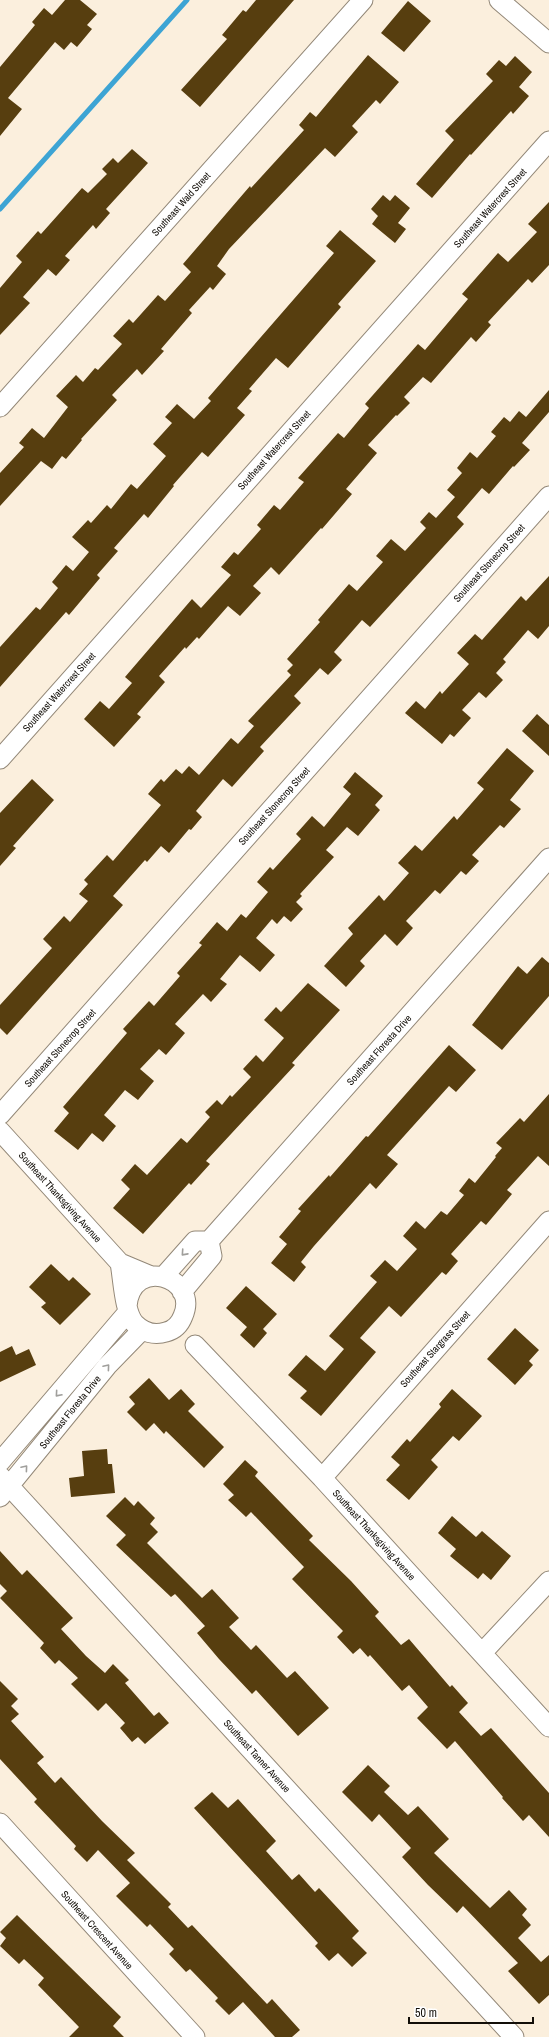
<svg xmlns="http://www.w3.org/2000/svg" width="549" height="2037" viewBox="0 0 549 2037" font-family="'Archivo Narrow',sans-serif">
<rect width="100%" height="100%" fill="#fbefdd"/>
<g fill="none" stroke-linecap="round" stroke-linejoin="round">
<path stroke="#3da4d4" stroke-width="5" d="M0,209L187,0"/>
</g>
<path fill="#573e0f" d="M65,0H80L97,14L87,25L92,29L77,47L71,42L64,50L55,42L8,98L22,109L0,136V67L35,25L32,22L44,8L52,15Z
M256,0H294L200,107L181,90L227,39L222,35L243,10L246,12Z
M408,1L431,21L404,52L381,33Z
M368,55L399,82L380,104L376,100L352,126L358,132L335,157L325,148L229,249L217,266L226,274L213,290L210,287L189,310L192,313L161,349L164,351L142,375L137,369L112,395L117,400L81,439L82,440L66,459L62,456L52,469L41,461L0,506V473L24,447L19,443L32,428L44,438L68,407L56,396L76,375L83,382L95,368L98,370L122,344L113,336L129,319L133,323L158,295L165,301L191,272L183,264L250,186L251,188L304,130L299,125L310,112L316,117Z
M515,56L532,72L519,87L529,96L513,114L511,111L471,155L470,154L432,198L416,184L454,140L445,131L493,81L486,74L499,60L506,66Z
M132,149L148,163L106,209L110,213L96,229L93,225L65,256L70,260L56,276L48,269L23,297L30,303L0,335V288L22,262L16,256L38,231L41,234L82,188L88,193L107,174L102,169L113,158L118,163Z
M383,195L390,201L395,195L410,208L398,223L406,229L395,243L372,224L378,216L371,209Z
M549,202V265L532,283L528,279L515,293L488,322L491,325L476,342L471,337L431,383L423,377L404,397L410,403L397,416L396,415L368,445L377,453L346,489L352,494L322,529L321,528L279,575L271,567L253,586L261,593L240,616L228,606L199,639L197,637L186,649L185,647L159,676L165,682L137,714L141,717L114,747L84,719L100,701L109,709L132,683L125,677L192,599L201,608L231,575L221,567L234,552L238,555L261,529L257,525L274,505L280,510L304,482L298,478L338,433L344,438L369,408L365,404L418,344L425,350L468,299L462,294L498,253L508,262L537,232L528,224Z
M340,230L376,261L338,304L341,307L288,368L276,358L249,389L252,391L237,408L245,415L208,457L202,452L173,485L174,486L148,518L144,514L114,548L118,551L97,575L100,578L69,615L66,612L0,687V647L36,607L40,610L58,588L52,582L66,565L73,571L89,552L72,537L88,520L91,523L107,505L111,509L131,484L137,489L166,456L153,444L172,423L165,417L177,404L194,419L211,401L208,398L334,253L326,246Z
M549,390V412L522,443L530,450L514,467L513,466L489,494L482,488L457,517L464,524L370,627L362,620L334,652L342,660L328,675L320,668L294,696L301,703L260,747L264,751L232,787L223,779L196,811L202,817L191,830L189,829L169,853L161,846L147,862L145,860L113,896L123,905L7,1035L0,1028V1005L52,948L43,939L64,916L70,922L88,901L79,894L88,884L84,880L107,855L113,861L161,805L148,794L161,779L164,782L176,769L182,774L189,766L199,775L231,738L238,744L254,726L248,721L291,675L287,671L293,665L287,659L320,622L318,620L349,584L357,591L383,562L376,556L391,539L405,551L426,528L420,522L429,512L436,518L455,497L447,490L462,473L457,468L470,452L477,458L496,436L491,432L504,417L510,422L519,411L526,417Z
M549,576V626L538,639L528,630L503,659L506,662L496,673L503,680L486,698L479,692L462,710L471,718L454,737L450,734L442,744L405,713L416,701L425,709L440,691L442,694L469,664L457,653L475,634L482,640L521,596L526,601Z
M537,714L549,725V756L522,731Z
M507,748L534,771L510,800L521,809L504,828L500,825L472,855L479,861L466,875L461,871L440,894L435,890L406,921L413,928L397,946L385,934L360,961L365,966L346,987L324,966L353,934L348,928L379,895L384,901L409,873L398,863L415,845L422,851L454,816L457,820L484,789L477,783Z
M355,772L383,796L375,805L380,810L358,836L347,827L326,850L334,857L300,894L302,896L296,902L303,909L291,922L284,916L277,924L272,919L256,938L275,955L260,972L240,955L220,979L227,984L211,1002L203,994L175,1024L185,1033L166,1055L159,1049L140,1069L154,1081L138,1100L125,1090L104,1115L116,1126L103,1142L92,1133L78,1150L54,1131L69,1113L63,1107L127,1033L123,1029L149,1001L154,1006L180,976L177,973L202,945L199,943L217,922L227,931L241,914L246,918L268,892L257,882L270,867L273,870L301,839L296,834L312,816L324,827L351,794L343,787Z
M32,779L54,800L13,846L16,848L0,866V813Z
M542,957L549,963V996L502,1050L472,1025L518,966L527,974Z
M308,983L340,1010L292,1063L295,1065L206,1161L210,1164L191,1185L189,1183L143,1234L113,1208L130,1189L121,1180L135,1164L147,1175L181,1138L187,1143L210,1117L205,1112L217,1100L222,1105L230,1095L232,1097L251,1077L243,1069L256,1055L263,1062L284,1038L264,1020L276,1007L281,1012Z
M449,1045L476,1070L456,1092L449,1086L387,1155L398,1164L376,1189L370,1183L314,1246L301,1262L306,1267L294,1282L271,1263L287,1244L279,1237L301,1211L298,1209L329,1175L330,1177L366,1136L368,1137Z
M549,1094V1166L538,1156L507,1190L512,1194L486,1225L481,1221L451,1254L458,1261L446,1275L442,1272L401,1317L389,1306L360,1338L376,1352L321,1416L300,1398L307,1391L288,1375L306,1355L325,1371L344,1349L329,1336L377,1282L370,1276L385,1260L397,1271L417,1249L403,1236L416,1221L425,1229L441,1211L447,1215L464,1195L459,1191L469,1178L475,1183L496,1157L495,1156L502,1148L496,1143L520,1118L524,1122Z
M51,1264L69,1281L73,1277L91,1294L60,1325L41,1307L46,1303L29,1287Z
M246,1286L277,1314L263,1329L267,1333L254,1348L240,1335L247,1327L226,1308Z
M515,1328L539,1350L529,1361L533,1365L515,1385L487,1359Z
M12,1346L16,1355L29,1349L36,1365L0,1382V1352Z
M149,1378L169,1400L181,1389L195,1404L188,1411L224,1447L204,1468L166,1431L164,1434L154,1423L146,1431L127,1412L135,1404L129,1397Z
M452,1389L482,1416L459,1441L453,1436L431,1460L438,1467L409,1500L386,1480L400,1465L391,1457L407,1439L410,1442L441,1407L439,1404Z
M107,1449L108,1464H112L115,1493L71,1497L69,1478L84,1476L82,1451Z
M245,1460L258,1472L255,1476L313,1536L309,1540L351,1581L379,1612L375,1616L401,1645L409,1639L450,1687L452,1685L468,1703L459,1712L481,1736L491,1728L549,1793V1837L529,1815L523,1821L502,1798L503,1797L455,1741L447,1749L417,1718L428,1707L409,1685L402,1691L370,1655L368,1657L360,1648L353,1654L337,1637L343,1631L292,1579L304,1567L251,1512L246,1517L228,1500L234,1495L223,1484Z
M125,1497L134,1506L138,1501L155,1518L150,1524L158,1532L147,1543L202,1598L212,1589L239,1618L229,1627L251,1650L256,1645L287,1678L295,1671L329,1708L298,1736L256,1690L252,1694L219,1659L197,1633L205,1626L175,1594L171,1597L116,1545L126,1535L106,1516Z
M452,1516L476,1537L482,1531L511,1556L491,1580L483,1573L478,1579L450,1556L456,1549L438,1533Z
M0,1551L22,1575L27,1570L73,1618L61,1629L86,1656L105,1673L113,1664L129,1680L125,1683L154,1716L159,1712L169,1723L145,1744L138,1737L132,1742L120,1728L125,1723L106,1703L98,1711L71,1684L78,1678L59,1660L55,1664L40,1648L44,1643L0,1598L7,1591L0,1584Z
M0,1681L18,1699L11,1706L19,1714L11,1721L44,1757L37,1763L55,1783L61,1777L102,1821L135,1853L127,1860L171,1904L168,1907L188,1928L192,1925L267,2004L272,1999L300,2030L292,2037H275L243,2002L229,2015L215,2001L218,1998L190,1969L186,1972L169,1954L174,1949L150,1924L147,1927L116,1896L130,1883L98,1850L87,1862L74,1849L76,1846L34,1802L37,1799L0,1759Z
M368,1765L390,1786L384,1792L408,1815L418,1806L449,1839L434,1853L490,1908L509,1890L527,1909L522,1915L531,1925L518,1938L541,1962L549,1955V1995L539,2004L508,1971L518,1963L463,1906L457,1913L428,1885L402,1857L411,1848L379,1814L372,1822L342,1792Z
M212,1792L228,1808L238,1799L276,1841L266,1851L292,1880L299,1874L315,1892L319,1888L359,1931L352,1938L367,1953L352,1967L338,1953L329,1961L315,1946L318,1943L194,1808Z
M17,1915L121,2017L113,2026L124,2037H69L79,2027L38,1985L44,1978L24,1959L19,1964L0,1946L6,1938L0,1932Z"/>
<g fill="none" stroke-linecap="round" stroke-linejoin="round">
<g stroke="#938878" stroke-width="21">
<path id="minor" d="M499,0L549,43
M0,407L363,0
M0,759L549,141
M0,1115L549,496
M0,1131L120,1263
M163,1277L195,1241H209
M182,1292L212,1256L209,1241L549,858
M127,1306C132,1255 200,1277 183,1316C180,1324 174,1330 166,1332C154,1336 143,1332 135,1324C124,1313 123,1278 120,1263L151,1276
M195,1345L322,1478L549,1727
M0,1462L128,1312
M0,1476L514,2037
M322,1478L549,1221
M0,1497L107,1366L142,1330
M482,1653L549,1581
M0,1823L195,2037"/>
</g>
<use href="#minor" stroke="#fff" stroke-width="19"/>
</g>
<defs><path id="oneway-chevron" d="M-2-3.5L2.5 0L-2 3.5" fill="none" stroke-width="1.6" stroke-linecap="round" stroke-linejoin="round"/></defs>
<g stroke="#a09f9c">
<use href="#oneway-chevron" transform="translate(184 1253) rotate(132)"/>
<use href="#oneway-chevron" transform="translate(107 1367) rotate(-50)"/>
<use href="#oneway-chevron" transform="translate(58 1394) rotate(131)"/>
<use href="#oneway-chevron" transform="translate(25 1468) rotate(-50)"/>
</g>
<g text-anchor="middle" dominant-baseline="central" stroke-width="4" stroke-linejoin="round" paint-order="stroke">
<g font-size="10" fill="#120e08" stroke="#fff">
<text transform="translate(181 204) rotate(-48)">Southeast Wald Street</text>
<text transform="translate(490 208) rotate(-48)">Southeast Watercrest Street</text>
<text transform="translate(274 450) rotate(-48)">Southeast Watercrest Street</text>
<text transform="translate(489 563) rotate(-48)">Southeast Stonecrop Street</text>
<text transform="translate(59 692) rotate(-48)">Southeast Watercrest Street</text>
<text transform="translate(274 806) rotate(-48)">Southeast Stonecrop Street</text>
<text transform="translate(60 1048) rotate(-48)">Southeast Stonecrop Street</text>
<text transform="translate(379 1050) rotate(-48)">Southeast Floresta Drive</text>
<text transform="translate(60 1197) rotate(48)">Southeast Thanksgiving Avenue</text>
<text transform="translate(435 1349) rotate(-48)">Southeast Stargrass Street</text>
<text transform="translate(70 1412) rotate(-51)">Southeast Floresta Drive</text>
<text transform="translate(374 1535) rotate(48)">Southeast Thanksgiving Avenue</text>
<text transform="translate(257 1756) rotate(48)">Southeast Tanner Avenue</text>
<text transform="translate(97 1930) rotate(48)">Southeast Crescent Avenue</text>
</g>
</g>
<path d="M409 2017v6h124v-6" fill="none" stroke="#120e08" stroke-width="2"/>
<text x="415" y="2017" font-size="12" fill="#120e08" stroke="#ffffff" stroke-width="3" paint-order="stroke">50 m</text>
</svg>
